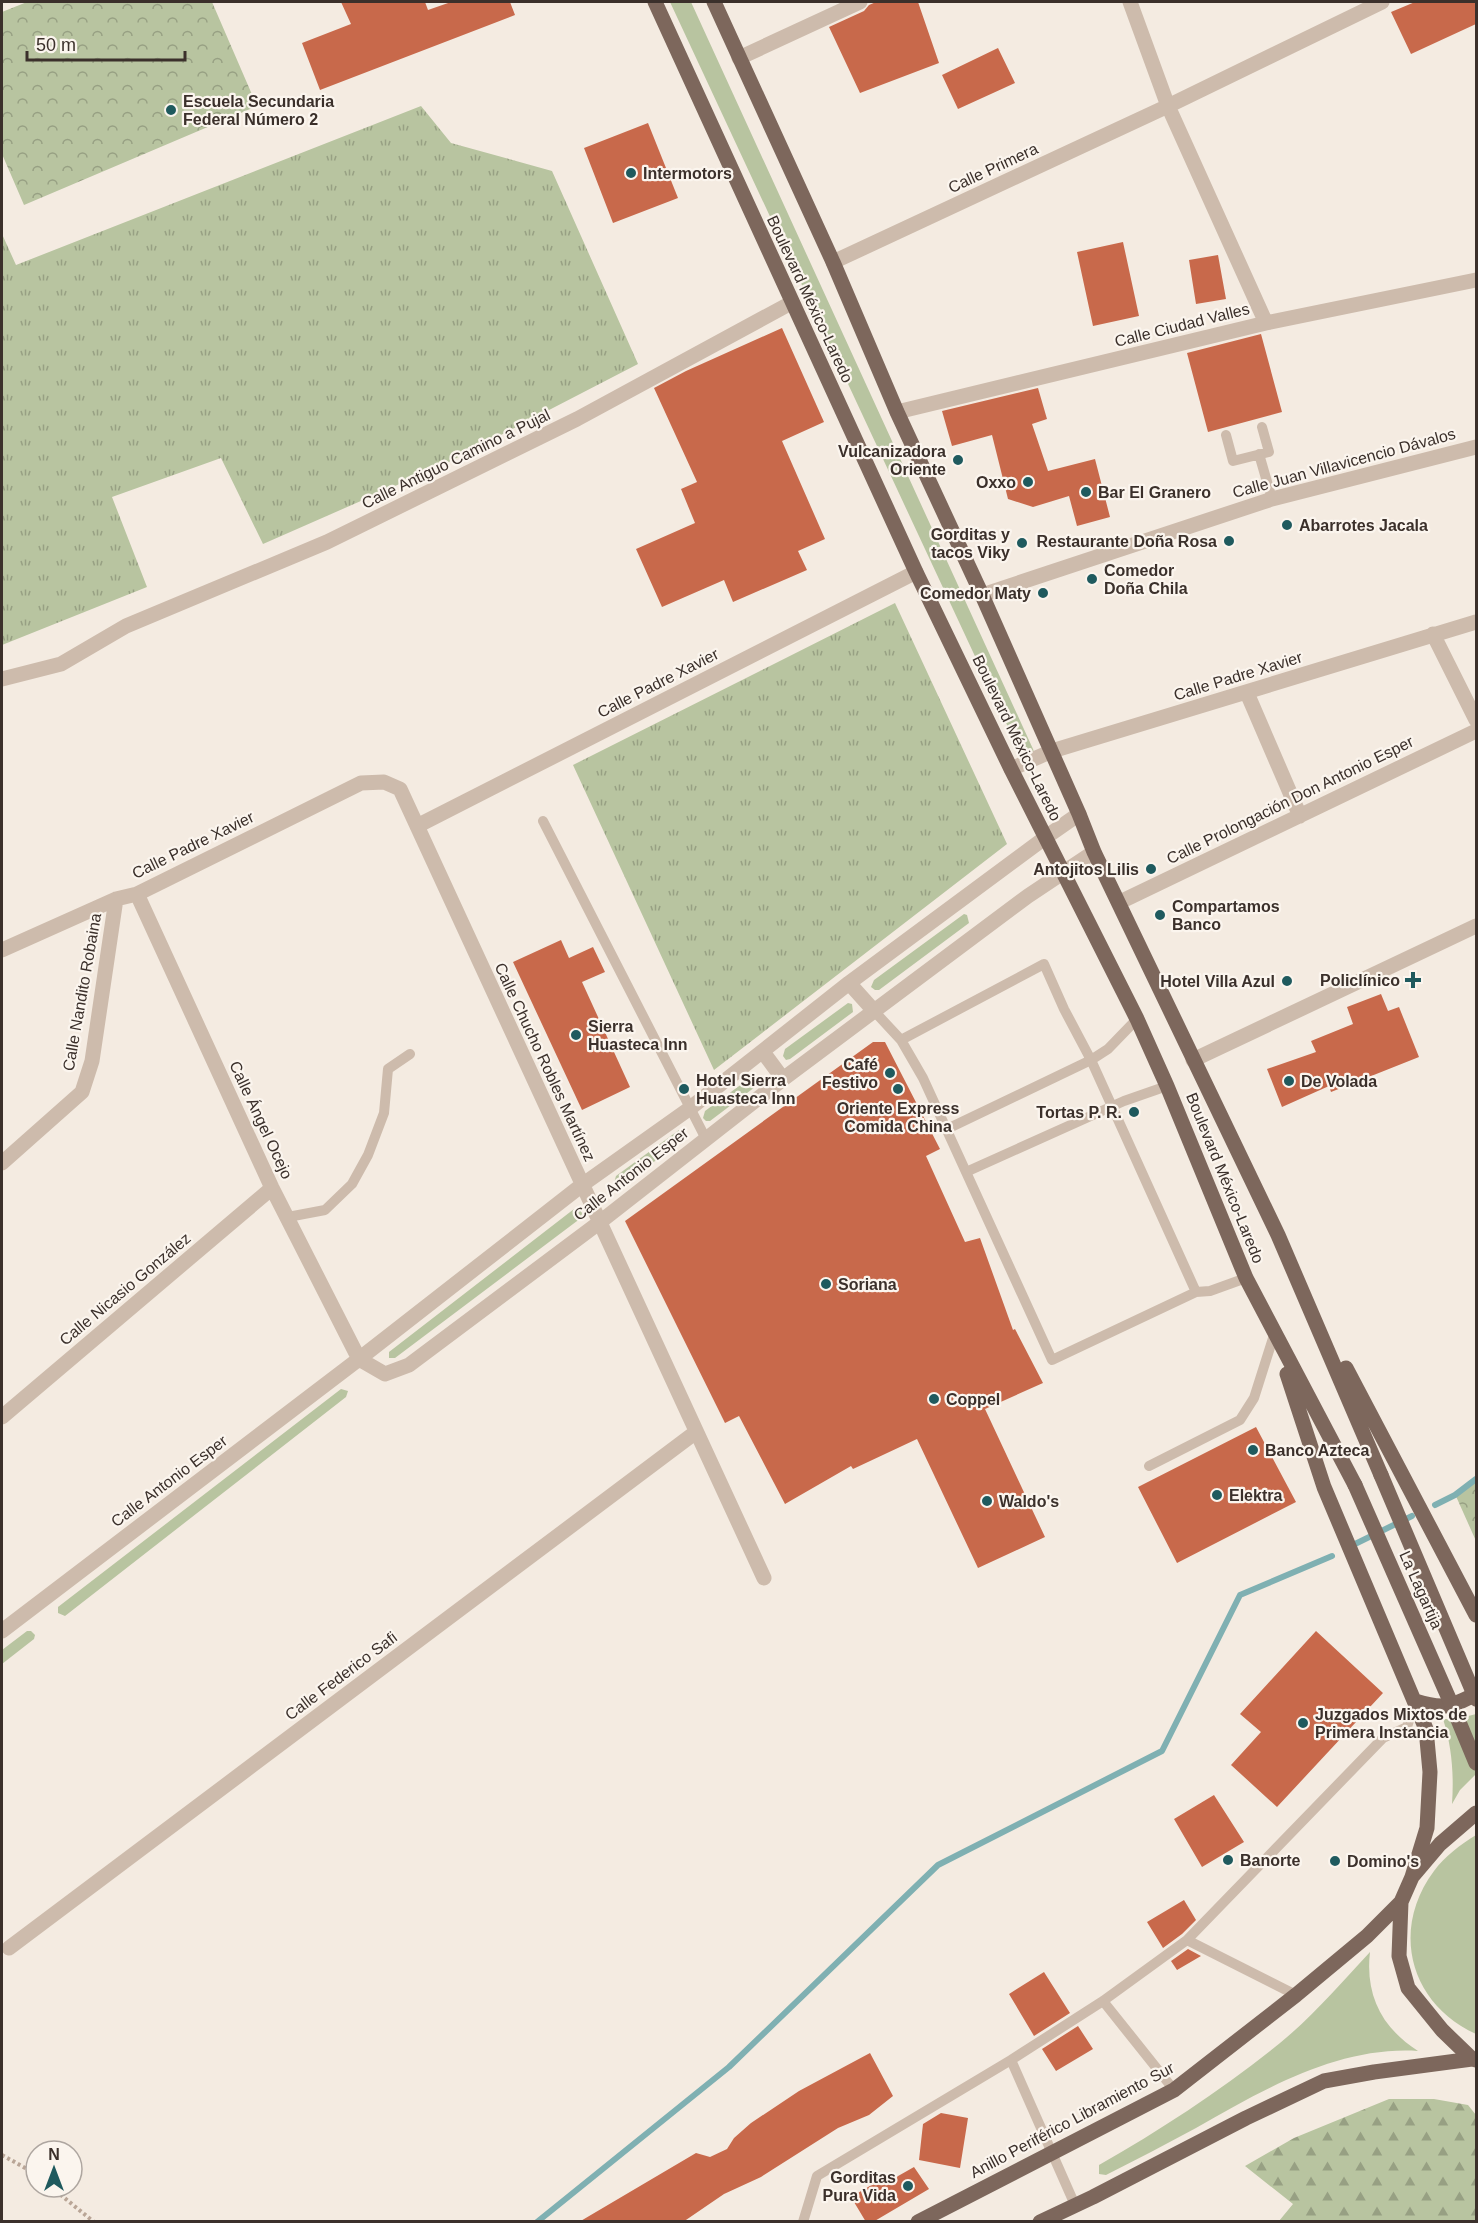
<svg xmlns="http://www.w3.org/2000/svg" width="1478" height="2223" viewBox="0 0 1478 2223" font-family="Helvetica,sans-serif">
<defs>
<pattern id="grass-tufts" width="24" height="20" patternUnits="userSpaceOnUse" patternTransform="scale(1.5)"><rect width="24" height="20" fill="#b8c4a0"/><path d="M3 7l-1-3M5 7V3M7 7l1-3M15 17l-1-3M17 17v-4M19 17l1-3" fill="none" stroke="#97a083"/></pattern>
<pattern id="forest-firs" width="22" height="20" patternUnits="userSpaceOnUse" patternTransform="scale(1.5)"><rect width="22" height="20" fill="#b8c4a0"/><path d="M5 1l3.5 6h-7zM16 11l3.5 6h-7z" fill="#97a083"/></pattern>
<pattern id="park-crowns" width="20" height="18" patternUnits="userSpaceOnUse" patternTransform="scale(1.5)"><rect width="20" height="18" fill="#b8c4a0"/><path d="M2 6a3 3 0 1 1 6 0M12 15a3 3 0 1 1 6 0" fill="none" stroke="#97a083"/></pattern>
</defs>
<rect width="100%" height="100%" fill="#f4ebe1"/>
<path fill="url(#grass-tufts)" d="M421,106L451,143L552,171L638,364L445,464L263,544L221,458L112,497L147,587L2,645V234L16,265Z
M895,603L1007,844L714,1070L573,765Z"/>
<path fill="url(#forest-firs)" d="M1389,2099H1434L1468,2105L1476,2115V2221H1279L1293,2204L1245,2166L1294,2138Z"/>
<path fill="url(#park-crowns)" d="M27,2H212L257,106L24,205L2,154V12Z
M1476,1480V1541L1455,1494Z"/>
<path fill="#b8c4a0" d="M670,2H691L1033,749L1034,752L1026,758L1021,755Z
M964,914L967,915L969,923L879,990H875L871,987L874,980Z
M848,1003L852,1004L853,1012L790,1059L786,1060L783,1056L785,1049Z
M750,1078L754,1079L757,1084L755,1087L710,1121H706L703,1118L705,1111Z
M679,1130L684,1131L686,1136L685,1139L621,1186L617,1187L614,1183L616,1176Z
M574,1209H579L582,1213L581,1218L395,1358H389V1352Z
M341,1389L348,1391L346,1397L65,1616L58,1613V1607Z
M27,1631H31L35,1635L34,1639L2,1664V1650Z
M1476,1714V1774L1460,1790L1452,1804C1454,1775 1452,1747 1443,1719H1457Z
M1476,1835V2034C1410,2004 1390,1930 1434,1871C1445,1856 1460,1845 1476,1835Z
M1370,1952C1365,1995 1382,2028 1418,2051C1338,2046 1263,2090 1196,2128C1166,2144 1136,2160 1106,2175L1099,2174V2165C1162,2129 1223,2089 1280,2043C1313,2016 1341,1983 1370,1952Z"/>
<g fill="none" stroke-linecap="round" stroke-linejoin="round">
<path stroke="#7fb0b2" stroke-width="6" d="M1435,1505L1455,1495L1476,1479
M1355,1544L1412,1516
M537,2222L729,2067L938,1865L1162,1751L1240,1595L1332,1556"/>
</g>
<path fill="#c8694b" d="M341,2H425L428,10L451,2H510L515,15L320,90L302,43L351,24Z
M876,2H918L939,63L860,93L829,27L864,11L869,5Z
M1415,2H1476V24L1411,54L1391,12Z
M998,48L1015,83L958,109L942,75Z
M648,123L678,198L613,223L584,148Z
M1123,242L1139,316L1093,326L1077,252Z
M1218,255L1226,299L1196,304L1189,260Z
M782,328L824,422L782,441L825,539L798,551L807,570L733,602L724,580L662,607L636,549L695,523L681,489L697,482L654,388L686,371Z
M1261,334L1282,412L1208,432L1187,353Z
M1038,388L1047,419L1032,424L1048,471L1095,459L1110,517L1077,526L1069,496L1033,507L1008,499L992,435L952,446L942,411Z
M561,940L569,958L593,947L605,972L582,982L630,1087L582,1110L513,962Z
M1381,994L1388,1011L1399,1007L1419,1057L1331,1092L1329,1086L1282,1107L1267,1069L1316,1052L1311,1041L1353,1024L1347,1007Z
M873,1042H885L940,1149L926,1156L965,1242L980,1238L1013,1330L1015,1329L1043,1383L985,1409L1045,1537L978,1568L917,1439L853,1469L851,1466L785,1504L739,1416L725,1423L625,1221Z
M1256,1427L1296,1502L1177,1563L1138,1487Z
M1316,1631L1383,1693L1277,1807L1231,1765L1261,1732L1240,1714Z
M1214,1795L1244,1842L1202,1867L1174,1819Z
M1184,1900L1196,1920L1182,1934L1163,1948L1147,1922Z
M1188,1949L1201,1956L1177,1970L1171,1961Z
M1044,1972L1070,2013L1034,2036L1009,1994Z
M1078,2026L1093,2049L1056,2071L1042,2049Z
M870,2053L893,2096L869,2115L838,2128L761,2177L724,2194L683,2222H579L696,2153L710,2157L727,2149L734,2138L751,2123L799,2091Z
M941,2113L968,2118L960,2168L919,2160L923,2124Z
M914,2167L929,2189L873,2222H866L851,2197L880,2180L884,2184Z"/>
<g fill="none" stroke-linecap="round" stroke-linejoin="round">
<path stroke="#b9a596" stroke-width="4" stroke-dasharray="3 3" stroke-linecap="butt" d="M2,2155L36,2174
M51,2187L94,2222"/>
<path stroke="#cdbbac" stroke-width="10" d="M1226,435L1233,461L1269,452L1262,427
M1259,454L1272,499
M543,821L706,1139
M875,1012L901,1040L923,1078L1052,1360L1196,1292L1091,1060L1064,1009L1044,964L901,1040
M947,1129L1091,1060L1108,1049L1137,1019
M966,1172L1124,1101L1167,1086
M288,1217L325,1210L352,1184L368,1155L384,1113L388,1069L410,1054
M1196,1292L1210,1291L1246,1278
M1149,1466L1240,1420L1254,1398L1274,1335
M1187,1940L1296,1995
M1103,2001L1174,2090
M1011,2060L1075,2205
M803,2222L817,2176L1011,2060L1103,2001L1187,1940L1383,1738L1407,1727L1415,1701"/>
<path stroke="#cdbbac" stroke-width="15" d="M1130,2L1168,106L1266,323
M739,58L860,2
M833,262L1168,106L1382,2
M897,412L1266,323L1476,280
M982,595L1272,499L1476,447
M1433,634L1476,720
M2,679L61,664L126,626L327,542L577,419L791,303
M1247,693L1300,816
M1011,769L1052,751L1476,622
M417,826L916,572
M137,894L272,1188L359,1359
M1120,902L1476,731
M2,950L116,899L137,894L361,783L384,782L400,789L764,1578
M849,983L875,1012
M763,1052L783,1079
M1193,1060L1476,926
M2,1163L82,1092L92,1061L116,899
M359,1359L385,1374L409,1365L600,1222L783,1079L1028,896L1094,852
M2,1417L272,1188
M2,1631L359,1359L582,1185L689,1109L849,983L1046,837L1079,814
M9,1948L696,1432"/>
<path stroke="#7d675c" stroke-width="15" d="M655,2L916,572L1011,769L1137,1019L1167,1086L1246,1278L1355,1485
M714,2L833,262L897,412L982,595L1079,814L1094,852L1278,1235L1381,1475
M1346,1368L1476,1615
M1287,1374L1324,1487L1426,1729L1430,1772L1427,1828L1412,1877
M1415,1701C1444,1710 1450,1707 1476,1694
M1454,1710L1476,1763
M1472,2059L1442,2030L1408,1988L1399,1956L1401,1902L1412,1877L1440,1844L1476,1813
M918,2222L1174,2090L1296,1995L1367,1936L1401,1902
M1040,2222L1093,2197L1246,2118L1324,2081L1374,2072L1472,2059L1476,2060"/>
<path stroke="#7d675c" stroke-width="15" d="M1381,1475L1476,1699
M1355,1485L1454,1710"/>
</g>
<g fill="#1f5a5e" stroke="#fbf5ee" stroke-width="2">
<circle cx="171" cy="110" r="6"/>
<circle cx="631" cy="173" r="6"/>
<circle cx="958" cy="460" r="6"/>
<circle cx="1028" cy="482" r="6"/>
<circle cx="1086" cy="492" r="6"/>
<circle cx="1287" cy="525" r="6"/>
<circle cx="1229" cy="541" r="6"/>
<circle cx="1022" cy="543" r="6"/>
<circle cx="1092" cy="579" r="6"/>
<circle cx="1043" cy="593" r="6"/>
<circle cx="1151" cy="869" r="6"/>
<circle cx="1160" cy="915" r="6"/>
<path d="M1410 971h6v6h6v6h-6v6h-6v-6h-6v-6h6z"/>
<circle cx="1287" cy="981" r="6"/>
<circle cx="576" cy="1035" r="6"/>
<circle cx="890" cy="1073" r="6"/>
<circle cx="1289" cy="1081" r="6"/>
<circle cx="684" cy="1089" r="6"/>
<circle cx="898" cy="1089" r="6"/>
<circle cx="1134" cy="1112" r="6"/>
<circle cx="826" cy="1284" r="6"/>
<circle cx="934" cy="1399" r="6"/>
<circle cx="1253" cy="1450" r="6"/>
<circle cx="1217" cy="1495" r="6"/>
<circle cx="987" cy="1501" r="6"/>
<circle cx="1303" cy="1723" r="6"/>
<circle cx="1228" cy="1860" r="6"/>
<circle cx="1335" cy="1861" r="6"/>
<circle cx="908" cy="2186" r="6"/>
</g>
<g text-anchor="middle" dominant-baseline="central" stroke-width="4.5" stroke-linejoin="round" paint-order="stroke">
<g font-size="16" font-weight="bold" fill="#3b302b" stroke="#fbf5ee" text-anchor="start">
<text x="183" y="101">Escuela Secundaria<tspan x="183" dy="18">Federal Número 2</tspan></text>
<text x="643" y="173">Intermotors</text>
<text x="946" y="451" text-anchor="end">Vulcanizadora<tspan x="946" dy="18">Oriente</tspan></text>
<text x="1016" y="482" text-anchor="end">Oxxo</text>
<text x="1098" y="492">Bar El Granero</text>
<text x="1299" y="525">Abarrotes Jacala</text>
<text x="1010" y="534" text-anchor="end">Gorditas y<tspan x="1010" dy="18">tacos Viky</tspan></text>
<text x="1217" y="541" text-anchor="end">Restaurante Doña Rosa</text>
<text x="1104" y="570">Comedor<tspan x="1104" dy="18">Doña Chila</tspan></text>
<text x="1031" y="593" text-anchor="end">Comedor Maty</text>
<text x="1139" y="869" text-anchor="end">Antojitos Lilis</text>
<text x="1172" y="906">Compartamos<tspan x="1172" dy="18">Banco</tspan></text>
<text x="1400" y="980" text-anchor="end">Policlínico</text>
<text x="1275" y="981" text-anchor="end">Hotel Villa Azul</text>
<text x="588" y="1026">Sierra<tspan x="588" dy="18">Huasteca Inn</tspan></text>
<text x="878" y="1064" text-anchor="end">Café<tspan x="878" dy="18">Festivo</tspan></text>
<text x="696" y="1080">Hotel Sierra<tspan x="696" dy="18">Huasteca Inn</tspan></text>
<text x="1301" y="1081">De Volada</text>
<text x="898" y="1108" text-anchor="middle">Oriente Express<tspan x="898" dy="18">Comida China</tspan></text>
<text x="1122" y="1112" text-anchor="end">Tortas P. R.</text>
<text x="838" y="1284">Soriana</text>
<text x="946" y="1399">Coppel</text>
<text x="1265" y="1450">Banco Azteca</text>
<text x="1229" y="1495">Elektra</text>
<text x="999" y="1501">Waldo's</text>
<text x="1315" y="1714">Juzgados Mixtos de<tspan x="1315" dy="18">Primera Instancia</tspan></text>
<text x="1240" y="1860">Banorte</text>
<text x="1347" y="1861">Domino's</text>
<text x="896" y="2177" text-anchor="end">Gorditas<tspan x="896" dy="18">Pura Vida</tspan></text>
</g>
<g font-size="16" fill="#3b302b" stroke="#fbf5ee">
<text transform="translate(993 168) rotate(-25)">Calle Primera</text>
<text transform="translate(810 299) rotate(65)">Boulevard México-Laredo</text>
<text transform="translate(1182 325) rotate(-14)">Calle Ciudad Valles</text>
<text transform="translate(456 459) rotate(-26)">Calle Antiguo Camino a Pujal</text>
<text transform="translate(1344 463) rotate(-15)">Calle Juan Villavicencio Dávalos</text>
<text transform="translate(1238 676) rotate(-17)">Calle Padre Xavier</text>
<text transform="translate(658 683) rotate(-27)">Calle Padre Xavier</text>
<text transform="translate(1017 738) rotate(64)">Boulevard México-Laredo</text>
<text transform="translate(1290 800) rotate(-26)">Calle Prolongación Don Antonio Esper</text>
<text transform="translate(193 845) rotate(-26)">Calle Padre Xavier</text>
<text transform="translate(82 992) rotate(-80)">Calle Nandito Robaina</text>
<text transform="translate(545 1062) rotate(65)">Calle Chucho Robles Martínez</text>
<text transform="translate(261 1120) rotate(65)">Calle Ángel Ocejo</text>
<text transform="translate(631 1174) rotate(-38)">Calle Antonio Esper</text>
<text transform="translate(1225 1178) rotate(68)">Boulevard México-Laredo</text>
<text transform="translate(125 1289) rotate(-40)">Calle Nicasio González</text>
<text transform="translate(169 1481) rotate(-37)">Calle Antonio Esper</text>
<text transform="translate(1421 1590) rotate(66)">La Lagartija</text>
<text transform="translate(341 1676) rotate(-37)">Calle Federico Safi</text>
<text transform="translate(1072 2120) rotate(-28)">Anillo Periférico Libramiento Sur</text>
</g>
</g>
<rect width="1478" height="2223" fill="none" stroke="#3b302b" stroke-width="6"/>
<g transform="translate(54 2169)"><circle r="28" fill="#fbf5ee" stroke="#aea6a0" stroke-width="1.5"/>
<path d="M0-4.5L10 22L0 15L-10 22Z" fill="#1f5a5e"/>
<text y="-9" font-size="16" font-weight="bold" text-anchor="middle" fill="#3b302b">N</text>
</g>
<path d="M27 51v9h158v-9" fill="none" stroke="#3b302b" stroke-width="3"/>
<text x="36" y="51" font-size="18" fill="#3b302b" stroke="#fbf5ee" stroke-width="4.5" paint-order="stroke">50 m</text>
</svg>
